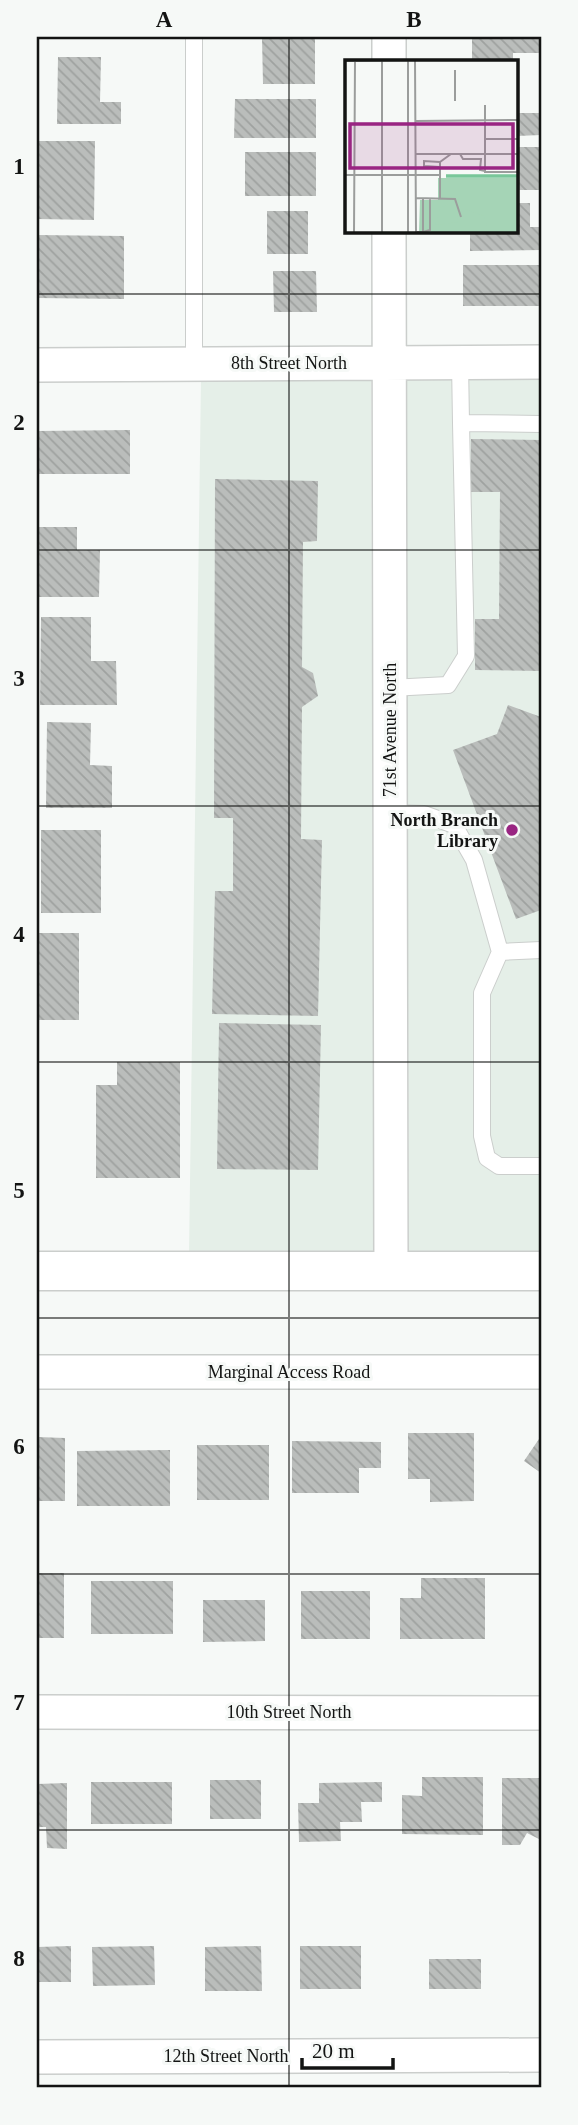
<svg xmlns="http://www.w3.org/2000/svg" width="578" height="2125" viewBox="0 0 578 2125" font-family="Georgia,serif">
<defs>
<pattern id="building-back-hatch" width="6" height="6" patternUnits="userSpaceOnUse" patternTransform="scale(1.75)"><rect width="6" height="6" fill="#babdbb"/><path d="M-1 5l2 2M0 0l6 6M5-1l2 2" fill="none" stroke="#9fa2a0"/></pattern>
</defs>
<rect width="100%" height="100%" fill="#f6f9f7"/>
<path fill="#e5efe8" d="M541,377V1255H409L406,378Z
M371,378L374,1255H189L201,379Z"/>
<path fill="url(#building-back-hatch)" d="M315,37V84H263L262,38Z
M472,37H541V53H513V61H472Z
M58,57H101L100,102H121V124H57Z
M517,92H519V113H541V135L517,136Z
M235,99H316V138H234Z
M37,141H95L94,220L37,219Z
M517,147H541V190H517Z
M245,152H316V196H245Z
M517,203H530V227H541V250L470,251V231H517Z
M267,211H308V254H267Z
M37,235L124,236V299L37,298Z
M463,265H541V306H463Z
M273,271H316L317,312H274Z
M130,430V474H37V431Z
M471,439L541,440V671L475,670V619H499L500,492H471Z
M215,479L318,481L317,541L303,542L302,667L313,673L318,696L302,707L301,839L322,840L318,1016L212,1014L215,891H233V818H214Z
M37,527H77V550H100L99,597H37Z
M41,617H91V661H116L117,705H40Z
M508,705L541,717V910L516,919L453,750L497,734Z
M47,722L91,723L90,765L112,766V808H46Z
M41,830H101V913H41Z
M37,933H79V1020H37Z
M219,1023L321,1025L318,1170L217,1169Z
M117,1062H180V1178H96V1085H117Z
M408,1433H474V1501L430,1502V1479H408Z
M541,1436V1473L524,1461Z
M37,1437L65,1438V1501H37Z
M292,1441L381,1442V1468H359V1493H292Z
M197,1445H269V1500H197Z
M170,1450V1506H77V1451Z
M37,1573H64V1638H37Z
M421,1578H485V1639H400V1598H421Z
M91,1581H173V1634H91Z
M301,1591H370V1639H301Z
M203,1600H265V1641L203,1642Z
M422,1777H483V1835L402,1834V1795L422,1796Z
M502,1778H541V1840L527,1833L520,1845H502Z
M210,1780H261V1819H210Z
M91,1782H172V1824H91Z
M382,1782V1802H361L362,1822H340L341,1841L299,1842L298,1803H319V1783Z
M67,1783V1849L47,1848L46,1827H37V1784Z
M71,1946V1982H37V1947Z
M154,1946L155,1985L93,1986L92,1947Z
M261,1946L262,1991H205V1947Z
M300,1946H361V1989H300Z
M429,1959H481V1989H429Z"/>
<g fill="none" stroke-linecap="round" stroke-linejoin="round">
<g stroke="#cbcecc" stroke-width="18">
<path id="service" d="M194,37V364
M460,362L461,423
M390,688L448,685L466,656L461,423L541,424
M390,813L424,814L454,825L474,860L500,952L541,950
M500,952L482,993V1136L487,1158L499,1166H541"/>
</g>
<g stroke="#cbcecc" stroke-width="36">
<path id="minor" d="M389,37V61
M389,231L391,1271
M37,365L541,362
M37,1372H541
M37,1712L541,1713
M37,2057L541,2055"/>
</g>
<g stroke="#cbcecc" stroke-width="41">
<path id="secondary" d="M37,1271H541"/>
</g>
<use href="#service" stroke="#fff" stroke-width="16"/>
<use href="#minor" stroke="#fff" stroke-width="33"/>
<use href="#secondary" stroke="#fff" stroke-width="38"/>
</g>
<path fill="none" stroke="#131413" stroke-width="2" stroke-opacity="0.55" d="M289,37V2088M37,294H541M37,550H541M37,806H541M37,1062H541M37,1318H541M37,1574H541M37,1830H541"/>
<circle fill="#992582" stroke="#f6f9f7" stroke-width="2.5" cx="512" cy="830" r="7"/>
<g text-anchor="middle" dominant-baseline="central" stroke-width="6" stroke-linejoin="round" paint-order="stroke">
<g font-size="18" fill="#131413" stroke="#f6f9f7">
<text x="289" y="363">8th Street North</text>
<text transform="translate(390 730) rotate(-90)">71st Avenue North</text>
<text x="289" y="1372">Marginal Access Road</text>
<text x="289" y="1712">10th Street North</text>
<text x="226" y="2056">12th Street North</text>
</g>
<g font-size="18" font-weight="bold" fill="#131413" stroke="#f6f9f7" text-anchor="end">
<text x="498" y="820">North Branch<tspan x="498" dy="21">Library</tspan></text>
</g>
</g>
<g transform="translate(345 60)">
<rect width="173" height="173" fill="#f6f9f7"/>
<path d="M93,118H173V173H74L75,140H93Z" fill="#a5d4b6"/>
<path d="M112,141L113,162L90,165L95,148ZM120,149L139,156L144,173L120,172Z" fill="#a5d4b6"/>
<path fill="none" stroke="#79c79a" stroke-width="3.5" d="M101,116H174"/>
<path fill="none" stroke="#9b9d9c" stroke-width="2" d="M37,0V173M63,0V173M70,0L71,173M0,1L64,0M110,10V41M140,45V112H174M71,61L174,60M140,79H174M71,94H174M115,94L118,99H136L135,110L140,111M95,102L79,101V106L95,107M0,115H95M71,138L110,139L116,157M95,138V102L106,94M71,172H78V138M78,172L85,170V138M9,173L10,1"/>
<path fill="#992582" fill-opacity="0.15" stroke="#992582" stroke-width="3.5" d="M5,64H168V108H5Z"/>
<rect width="173" height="173" fill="none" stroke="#131413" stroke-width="3.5"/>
</g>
<rect width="578" height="2125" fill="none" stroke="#f6f9f7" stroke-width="77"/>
<path d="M302 2058v10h91v-10" fill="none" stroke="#131413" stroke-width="3.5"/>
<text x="312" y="2058" font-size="21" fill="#131413" stroke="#f6f9f7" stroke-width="5" paint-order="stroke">20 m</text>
<rect x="38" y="38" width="502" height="2048" fill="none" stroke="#131413" stroke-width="2.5"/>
<g font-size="23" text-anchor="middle" font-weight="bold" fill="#131413">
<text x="164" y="27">A</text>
<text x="414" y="27">B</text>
<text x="19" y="174">1</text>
<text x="19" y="430">2</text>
<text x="19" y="686">3</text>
<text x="19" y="942">4</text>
<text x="19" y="1198">5</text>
<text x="19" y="1454">6</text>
<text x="19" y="1710">7</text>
<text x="19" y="1966">8</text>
</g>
</svg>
